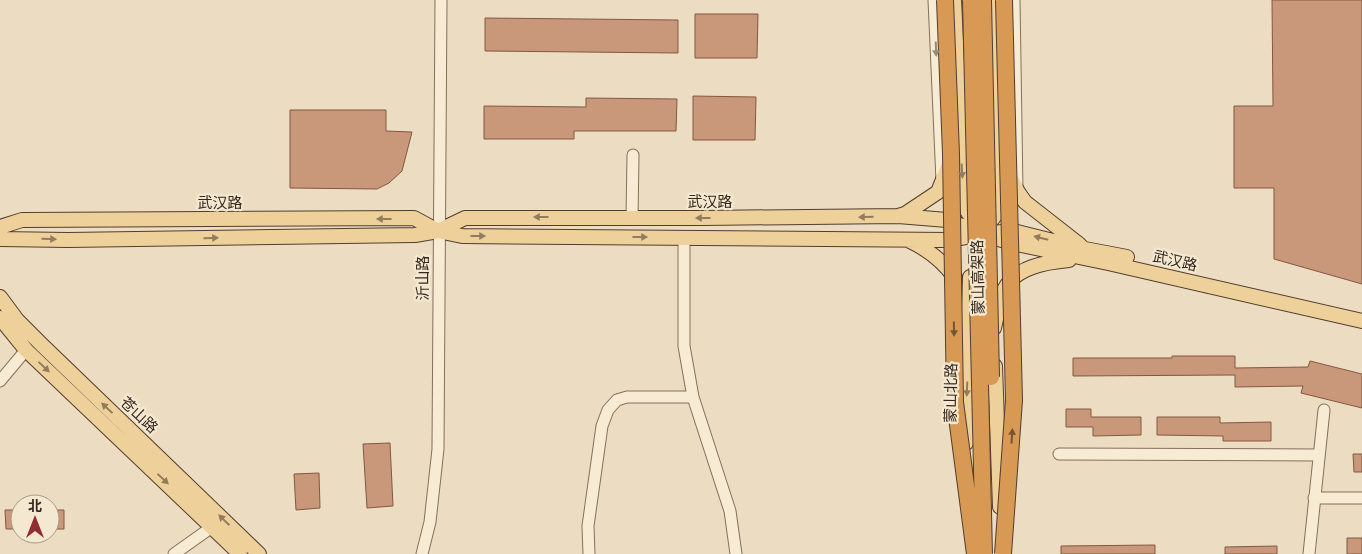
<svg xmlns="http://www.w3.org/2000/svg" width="1362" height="554" viewBox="0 0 1362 554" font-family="'Crimson Pro','Noto Sans SC',serif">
<rect width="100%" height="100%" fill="#ecddc2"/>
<path fill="#c99779" stroke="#835841" d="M1272,0H1362V284L1274,259V188H1234V106H1273Z
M695,14H758L757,58H695Z
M485,18L678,20V53L485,51Z
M693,96L756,97L755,140H693Z
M586,98L677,99L676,131H574V139H484V106L586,107Z
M290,110H386V131L412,132L402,171L389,183L377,189L290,188Z
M1172,356H1235V368L1308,367L1310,361L1362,374V408L1301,393L1303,386L1235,387V375L1073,376V358H1172Z
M1066,409H1091V417H1141V435L1093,436V427H1066Z
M1157,417H1220V423L1271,422V441H1223V436L1157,435Z
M390,443L393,506L367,508L363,444Z
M1353,454H1362V472H1354Z
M319,473L320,508L296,510L294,474Z
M5,510H20V529H6Z
M50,510H64V529H50Z
M1347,538H1362V554H1347Z
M1155,545V554H1061V546Z
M1277,546V554H1225V547Z"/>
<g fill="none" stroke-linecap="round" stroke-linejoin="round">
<g stroke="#856f5a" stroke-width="13">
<path id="minor" d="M934,0L942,181
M1014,0L1017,190
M632,218L633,155
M684,238V346L693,397L730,511L736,554
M0,381L26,350
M1059,454L1319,455
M1314,498H1362
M174,554L212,527
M422,554L430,522L438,449L441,0
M589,554L588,526L602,426L608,410L617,400L627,397H693
M1309,554L1324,410"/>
</g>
<g stroke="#523d2e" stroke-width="16">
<path id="major" d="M954,0L964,206L978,228
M1009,175L1018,192L1025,202L1080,245
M898,216L905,214L938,192L950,162
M0,227L22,220L414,218L438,231L465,218H702L898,216L947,220L982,234L1012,243L1108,263L1362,321
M985,229L999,210L1000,158L996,0
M0,239L68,240L415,235L438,231L462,236L951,240L982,234L1013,231L1085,249L1127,257
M910,241C929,250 943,261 955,278
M0,297L17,320L42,345L259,554
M0,318L26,350L240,554
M994,328C997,316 999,301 1004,290C1015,267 1046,262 1069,260
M995,366L1000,507
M966,443V399L970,277"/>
</g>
<use href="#minor" stroke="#f7ebd4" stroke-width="11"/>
<use href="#major" stroke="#eed09b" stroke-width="14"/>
<g stroke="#523d2e" stroke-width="18" stroke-linecap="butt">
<path id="highway-bridge" d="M945,0L951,154L955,402L975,554
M971,0L984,554
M983,0L991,377
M1003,554L1014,400L1004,0"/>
</g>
<use href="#highway-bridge" stroke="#d89955" stroke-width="16"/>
</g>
<defs><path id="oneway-solid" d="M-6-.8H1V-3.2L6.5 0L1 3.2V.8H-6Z" transform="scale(1.25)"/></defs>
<use fill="#968a78" href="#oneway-solid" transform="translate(936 49) rotate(88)"/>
<g fill="#927c5c">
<use href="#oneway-solid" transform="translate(962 171) rotate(87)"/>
<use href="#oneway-solid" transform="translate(541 217) rotate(-180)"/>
<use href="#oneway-solid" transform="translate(866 217) rotate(179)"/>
<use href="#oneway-solid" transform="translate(703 218) rotate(180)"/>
<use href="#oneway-solid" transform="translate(384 219) rotate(180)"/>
<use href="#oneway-solid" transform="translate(478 236)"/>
<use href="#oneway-solid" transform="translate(640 237)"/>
<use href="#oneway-solid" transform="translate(211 238) rotate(-1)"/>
<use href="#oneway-solid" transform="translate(1041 238) rotate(-166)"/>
<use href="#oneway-solid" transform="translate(49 239) rotate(1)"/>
<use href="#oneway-solid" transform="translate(44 367) rotate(43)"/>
<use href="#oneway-solid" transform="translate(967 389) rotate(92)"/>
<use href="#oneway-solid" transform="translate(107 408) rotate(-137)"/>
<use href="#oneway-solid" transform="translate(163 479) rotate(43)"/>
<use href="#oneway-solid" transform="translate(224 520) rotate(-136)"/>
</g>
<g fill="#765533">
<use href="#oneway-solid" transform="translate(954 329) rotate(89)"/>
<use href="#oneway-solid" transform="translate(1012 436) rotate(-86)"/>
</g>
<g text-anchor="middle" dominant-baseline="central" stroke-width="4.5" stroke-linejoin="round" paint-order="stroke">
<g font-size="15" fill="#35281d" stroke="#f4e8d1">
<text x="710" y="202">武汉路</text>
<text x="220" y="203">武汉路</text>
<text transform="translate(1175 261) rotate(13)">武汉路</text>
<text transform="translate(978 277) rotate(-91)">蒙山高架路</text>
<text transform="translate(423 278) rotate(-90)">沂山路</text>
<text transform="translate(951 393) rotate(-89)">蒙山北路</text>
<text transform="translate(139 415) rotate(43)">苍山路</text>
</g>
</g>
<g transform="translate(35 519)"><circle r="24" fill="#f4e8d1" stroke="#a89b89"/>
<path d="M0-4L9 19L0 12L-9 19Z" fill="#912c32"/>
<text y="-8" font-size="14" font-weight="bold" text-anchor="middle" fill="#35281d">北</text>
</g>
</svg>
